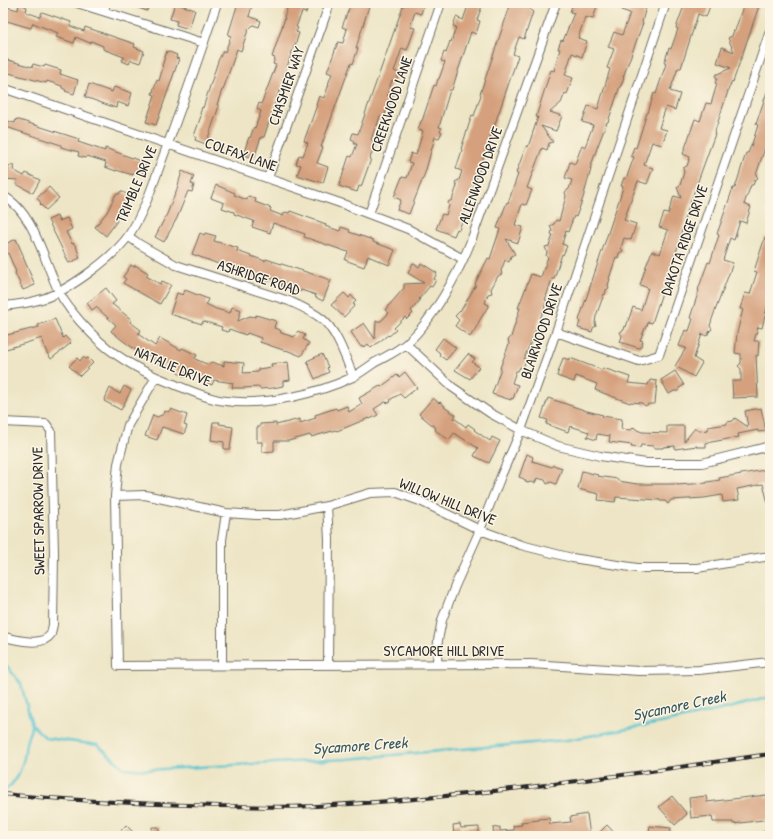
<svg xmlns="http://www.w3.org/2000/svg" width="773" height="839" viewBox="0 0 773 839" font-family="'Patrick Hand',sans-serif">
<rect width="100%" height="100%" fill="#fcf5e5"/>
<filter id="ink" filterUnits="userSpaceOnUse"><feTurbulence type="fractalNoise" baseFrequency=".025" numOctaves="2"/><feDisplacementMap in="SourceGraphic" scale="8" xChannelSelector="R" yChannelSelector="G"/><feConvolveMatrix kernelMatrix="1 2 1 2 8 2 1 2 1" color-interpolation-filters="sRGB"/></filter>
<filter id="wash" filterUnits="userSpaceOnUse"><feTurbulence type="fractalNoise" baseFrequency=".012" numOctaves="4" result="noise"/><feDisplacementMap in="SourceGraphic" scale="16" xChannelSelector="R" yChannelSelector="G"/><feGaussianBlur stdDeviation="0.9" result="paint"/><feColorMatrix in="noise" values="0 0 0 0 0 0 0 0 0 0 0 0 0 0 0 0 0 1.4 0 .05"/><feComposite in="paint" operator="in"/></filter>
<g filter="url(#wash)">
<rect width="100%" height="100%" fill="#ede5c5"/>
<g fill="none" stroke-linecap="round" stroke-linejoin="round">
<path stroke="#57c3d0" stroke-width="2.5" d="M3,661L21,684L32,725L46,738L98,745L124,768L145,770L347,759L567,740L666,722L729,708L770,697
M3,792L12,784L20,771L24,758L26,743L32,725"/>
</g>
<g id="blocks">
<path fill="#d5a07d" d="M127,3H149L147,11L127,4Z
M175,3L195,10L189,29L176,25L177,21L170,19Z
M238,3H253L249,16L261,21L259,27L253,25L248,30L241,51L237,49L223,90H222L217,105L219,106L206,144L195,140L196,137L194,136L201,116L200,114L202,107L203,108L218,61L223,51L225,52L231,36L228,35Z
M289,3H302L308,5L306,13L302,12L296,27L298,28L296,32L299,33L295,46H294L282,82H283L280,92L279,91L264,137H261L254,158L243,155L249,137L250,138L254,127L255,128L261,111L257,109L259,103L261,104L264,97L276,65L273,64L275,58L272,57L285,18L284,17Z
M351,3H370L356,48H358L353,64L351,63L321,147H323L317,163L328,167L323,183L297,175L301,165L296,164L299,155L303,156L308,143L304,141L317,105H316L319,96L324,98L329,84H328L332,74L327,72L338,42L343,43L347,29L342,27Z
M404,3H420L424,4L421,14L415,12L410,27L415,28L407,50L402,48L397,63L394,71L399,73L396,81L392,80L387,95L392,96L384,117L380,116L377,126L376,125L371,140L376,142L370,158L371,159L361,187L359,186L357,192L339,186L349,156L352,157L357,144H354L355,141L351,139L353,133L358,134Z
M469,3H483L477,20L480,21L476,34L471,32L456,77L452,90H450L439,127L442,128L440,131L442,132L439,138L435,137L425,173L409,214L397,210L401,200L394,197L402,177L407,178L412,163L408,162L411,153L416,155L423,131L418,130L421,121H422L434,85L436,86L438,79H439L445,62L441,61L444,52L446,53L450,41L451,42L456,27L453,26L456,17L463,20Z
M511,3H532L530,10L533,12L524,39L519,37L513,54L518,56L462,221L459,230L457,229L454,236L436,229L442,214L446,215L449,206L448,202L452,200L457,186L455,182L459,180L462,171L456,169L462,150L461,149L472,115L474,116L481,95L480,94Z
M573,3H598L593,19L585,17L578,38L587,41L582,57L572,53L565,75L573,78L567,94L565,93L561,103L550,112L562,116L556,131L541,126L553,142L549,143L547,150L542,148L527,188L532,190L526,205L522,204L515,225L523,227L518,243L506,239L515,254L511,256L509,262L505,260L501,271L502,274L498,276L491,289L492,293L488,294L485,303L489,305L478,323H479L470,337L455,326L459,320L455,316L461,310L476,285L475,284L488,258L490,259L500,229L497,228L500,220L507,202L508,203L518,174L516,173L519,165L526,146L528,147L538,117H536L548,79L551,70L554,71L560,49H558L561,40L563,41L574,13L570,12Z
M623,3H647L642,22L643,23L623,77H624L621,86H620L608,122H607L597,148L590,169H591L583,198L576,217L574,216L568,232L566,231L562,244L567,246L563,255L562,254L554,279H552L545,300H547L544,309L524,359L526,360L523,368L520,367L518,371H516L512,383L518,385L513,399L511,398V400L492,394L501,368H500L509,344L508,340L511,337L520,308H518L531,274L541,277L548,257L546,256L547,252L545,247L549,246L553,235L551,234L552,231L550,226L554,224L556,220L559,221L565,200L566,196L565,192L569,189L572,180L565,178L570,162L575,164L582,145L585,147L593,125L582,122L588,106L598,109L610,69L607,68L614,49L608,47L614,32L622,35L630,13L621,10Z
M685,3H711L706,17L698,14L681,68H678L670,91L680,94L675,110L666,107L659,128L667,130L662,145L652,142L644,165L653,168L647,184L638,181L624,220L636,224L631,240L624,238L621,248L623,251L619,253L618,258L616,257L609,279H610L608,285L609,288L606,290L605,295L604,294L596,316L595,323L596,326L593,328L592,332L578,328L580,321L579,320L621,194L623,186H621L624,178L626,179L634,157L631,156L634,147L636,148L647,113H648L654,93L656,94L666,64L664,63L669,48L671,49L678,29L676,28Z
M744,3H760L733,82L732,81L729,88L714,134H715L684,220H685L679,240L680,241L667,277L658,305L652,323L648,322L647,326H646L640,340L643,341L640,348H639L620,342L622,336L620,332L624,330L625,326L626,327L633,307L641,310L648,288L640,285L646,266L652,251L660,254L668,230L659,227L664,213L668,214L674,196L681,198L677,187L680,185L684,172L683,168L687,166L690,157L683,154L695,119L700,121L706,103L711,104L717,84L715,83L717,79L715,75L731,68L717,63L722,47L734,52L728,38L732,36L734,30L735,31Z
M19,4L27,7L26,12L40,17L42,12L71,22L70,26L84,31L85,27L135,44L134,47L144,51L140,63L131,60L129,64L122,61L124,57L103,49V46L91,41L90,43L76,37L74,43L56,37L58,33L33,23L31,28L3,20V6L18,10Z
M167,51L177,55L176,58L179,59L156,125L146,122L155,95L152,94L157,80L159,81L163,67L162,66Z
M3,60L8,61V60L32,67L33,64L44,67L45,65L61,70L60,74L78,80L74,94L65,91L66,90L62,88V86L47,81L46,83L5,72L3,70Z
M89,84L112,92L114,87L132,93L128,106L117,102L116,108L85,97Z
M769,86L770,87V150L765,148L756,175L758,178L755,180L753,185H751L744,204L751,207L746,223L740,221L734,240L730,238L723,260L733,263L712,319L710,326L712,329L709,332L707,336L702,334L694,358L702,363L694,377L675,366L686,348L679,346L685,330L689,331L693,319L690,318L699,290H698L708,262L710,263L719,235L717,234L733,188H735L746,153H748L753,141L758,125L756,124Z
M16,119L79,139L78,142L105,151V148L146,163L142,174L134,171L133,175L116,170V171L105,167L106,162L87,156L86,158L78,156L79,152L61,147V145L3,126V120L15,123Z
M3,165L14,166L13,170L24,176L26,173L40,180L33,193L16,184L18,180L3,179Z
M182,171L194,176L191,184L194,185L192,192L188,191L177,218L164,242L155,237L167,214L177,189Z
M216,185L235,193L234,195L247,200L248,196L256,199L255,202L271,208L270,211L283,216L285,212L289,213L290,211L326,224L325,226L340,231L341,227L350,230L349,232L373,240V242L395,250L389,265L368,256L364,267L345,260L348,252L304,237L305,234L273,223L270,233L252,227L254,221L234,214V212L222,208L224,203L211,198Z
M49,187L59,198L46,210L40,204L41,203L37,198Z
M121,191L130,196L116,220L117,221L106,236L95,227L107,212L116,194H119Z
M57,216L59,221L67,218L72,229L66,232L72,244L73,243L76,246L80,258L69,263L48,220Z
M200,233L204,235L205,233L216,236L214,241L238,248L237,251L265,261L266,259L331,280L323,301L315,297L316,295L301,290L300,292L281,286L282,282L270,278L268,282L236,269L237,267L223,263L221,265L192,254Z
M765,237L770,239V295L762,328L758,327L754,341H759L758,356L756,355L758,397L733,398L732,381H741V369L738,366L741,363V354L735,353L737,333L743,309H740L745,293L750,294L757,272L754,271Z
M16,239L24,257H23L35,285L23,290L15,273L16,272L8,253L5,254L3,251V245Z
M413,263L419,267L421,263L437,273L434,279L436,280L432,287L430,286L419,299L420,300L411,311L413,313L407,319L405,317L394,328L396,330L389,336L388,335L371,348L368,344L364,347L363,346L361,347L351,332L364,323L375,339L376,321H381L389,313L385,310L404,288V284L424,283L408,273Z
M131,265L134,267L135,265L148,273L146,276L160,284L162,281L171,285L160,304L123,283L126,279L123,277Z
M106,288L116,301L112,304L132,320L130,322L141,330L138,334L155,346L160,338L181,350L182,348L197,355L195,359L209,365L211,362L224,366V361L244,363L243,373L258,372V369L272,367L271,364L288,362L290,380L283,381V386L273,388L260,389L259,387L243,388H232L233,383L214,380L212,385L204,382L205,379L188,373L186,377L178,373L177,370L164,364L163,366L155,361L153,359L154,358L142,351L140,353L122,340L111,331L116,325L96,307L92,310L87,303Z
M185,290L208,299L206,304L216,309L230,313L232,307L241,310L238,321L250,316L255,317L256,315L276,321L274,328L280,330L281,333L294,337L298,331L305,335L303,339L309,343L301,356L286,350V351L260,342L261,338L247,333L246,335L229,329L228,332L221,330L222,327L203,321L202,324L170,314L177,293L183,295Z
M344,293L349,298L351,295L356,301L353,304L355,305L344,317L331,305Z
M55,319L63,338L65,336L71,343L51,359L46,351L42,338L3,350V336L39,327L38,325Z
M443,338L456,348L446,360L439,355L440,353L435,349Z
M322,354L328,367L327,368L329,372L315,379L307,361Z
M468,354L475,359L472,362L479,367L470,379L455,370Z
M83,357L86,359L88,358L93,363L80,376L69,366L77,358L80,361Z
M563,358L570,360V358L602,370L603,368L630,377L628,383L648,385L650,380L657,381L655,404H649L645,406L642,403L630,402V403L595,390L597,384L576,376L574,382L557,376Z
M675,371L684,385L679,388L678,391H674L669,394L661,380Z
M405,372L417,388L404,398L400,394L391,399L390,403L385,402L374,409L378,415L370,419L369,418L337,431L336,430L311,437L310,435L288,441H274V451L262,452V442H257V427H260V424L276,423V425L300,419V423L316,418L315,415L336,408L337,410L347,406L349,412L362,404L359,398L380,386L381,387L397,375L399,377Z
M124,386L131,390L121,410L104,401L110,388L120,394Z
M433,398L439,403L440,402L445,406L444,407L456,415L454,418L466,427L468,424L475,429L474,430L490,441L492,437L500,441L489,463L474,456L478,448L454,433L449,440L435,430L436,428L419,414Z
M548,398L587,411L603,415L602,416L622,419L621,429L631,430L634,427L637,430L642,432L667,433V426H684V442L695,428L699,431L708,430V427L727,424V422L733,421L735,418L748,427L745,411L761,408L766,431L758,432V430L738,434L739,437L706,443V447H697V446L675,449V446L663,447V448H653L654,446L641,445L640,448L631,447L632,445L609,442L610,436L597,434L596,440L587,437L589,432L570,426L568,432L546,424L548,420L541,418Z
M171,409L187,415L184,425L187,426L184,434L162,427L157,440L145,436L153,415L157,417L164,414L165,411L168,412Z
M213,422H220L219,424L226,425V426L233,427L230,449H224V442L211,440Z
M527,454L533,457L532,461L552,467L553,465L562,468L556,484L551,482L547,484L545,480L537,478L535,483L531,482L527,483L524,479L519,477Z
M770,469V502L768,503L763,484L737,489L739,500L723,502L722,495L704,498L671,500L668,504L665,501H660V500L616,497L615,502L598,500L599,494L578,489L582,471L598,475L597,476L618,479V481L637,484H677V485L707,483V482L720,480L719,478Z
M766,795V798L770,797V819L733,824V822H713L712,816L691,818L689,798L706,796L707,802Z
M672,796L687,814L675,825L659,807Z
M587,814L590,836H494L493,828L500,827V831L514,830L513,826L522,825L521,822L539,820V819L549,818L550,824L571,822L570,817Z
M460,824L461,828L479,827V836H454L453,825Z
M126,825L137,836H116Z
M607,825L617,836H596Z
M650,826L671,828L670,836H648Z
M152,827H159V836H152Z"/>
</g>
</g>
<g filter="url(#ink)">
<use href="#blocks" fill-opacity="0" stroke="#6f6c61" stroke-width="1"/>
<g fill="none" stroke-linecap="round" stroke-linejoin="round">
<g stroke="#6f6c61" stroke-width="10">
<path id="minor" d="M77,3L204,43
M104,11L106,3
M3,88L340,203L408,229L463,259
M268,178L330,3
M3,196C33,211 44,260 58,290C66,306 78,320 91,333C113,356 142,372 171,383C189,390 207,399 226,401C265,406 317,394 353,377C360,373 367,368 374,363C385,357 398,351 407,343C433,320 458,274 471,241L556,3
M369,214L441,3
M128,236L139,244L176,265L289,301C300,306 312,311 322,319C337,331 346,359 353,376
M3,306C16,305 29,303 42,299C68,291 113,258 129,235C146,209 155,178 166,149C184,100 201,52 217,3
M556,332L639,361L659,355L770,31
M406,344L452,387L490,413L523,431L558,446L600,456L646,463H702L770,446
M156,377L128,425L118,464L115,496L118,666L531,664L639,671L699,670L770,662
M3,422L46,424L51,431L54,553L53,625C52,627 52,631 51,634C42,648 16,639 3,637
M115,496L145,495L226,513L256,515H280L327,506L370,493L395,492L420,501L480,530L521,545L572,558L637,568H697L770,556
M327,506L329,539L328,665
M437,664L438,640L442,620L455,586L480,530L501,476L521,430L556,332L666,3
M222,665V540L226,513
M765,836L770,835"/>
</g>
<use href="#minor" stroke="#fff" stroke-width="8"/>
<g stroke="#2b2b2b" stroke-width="4">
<path id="rail" d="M3,794C75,801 147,804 219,806C252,806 284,808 316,806C468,798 619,776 770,754"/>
</g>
<use href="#rail" stroke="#fcf5e5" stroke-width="2.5" stroke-dasharray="8" stroke-linecap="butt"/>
</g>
</g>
<g text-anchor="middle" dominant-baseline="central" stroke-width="3" stroke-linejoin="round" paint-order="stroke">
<g font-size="15" fill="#2b2b2b" stroke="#fcf5e5">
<text transform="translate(286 86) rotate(-71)">CHASMIER WAY</text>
<text transform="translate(391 104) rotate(-71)">CREEKWOOD LANE</text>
<text transform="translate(241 154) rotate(19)">COLFAX LANE</text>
<text transform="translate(480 175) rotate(-70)">ALLENWOOD DRIVE</text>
<text transform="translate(136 184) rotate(-67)">TRIMBLE DRIVE</text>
<text transform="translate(684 240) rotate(-71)">DAKOTA RIDGE DRIVE</text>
<text transform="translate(259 277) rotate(18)">ASHRIDGE ROAD</text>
<text transform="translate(541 331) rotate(-71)">BLAIRWOOD DRIVE</text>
<text transform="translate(173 366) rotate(23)">NATALIE DRIVE</text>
<text transform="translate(448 501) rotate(22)">WILLOW HILL DRIVE</text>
<text transform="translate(38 511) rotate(-91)">SWEET SPARROW DRIVE</text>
<text x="444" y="650">SYCAMORE HILL DRIVE</text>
</g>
<g font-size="16" font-style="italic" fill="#38595d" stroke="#fcf5e5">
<text transform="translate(679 705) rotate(-12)">Sycamore Creek</text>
<text transform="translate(360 745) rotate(-4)">Sycamore Creek</text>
</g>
</g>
<rect width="773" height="839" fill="none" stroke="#fcf5e5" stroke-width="16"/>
</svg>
